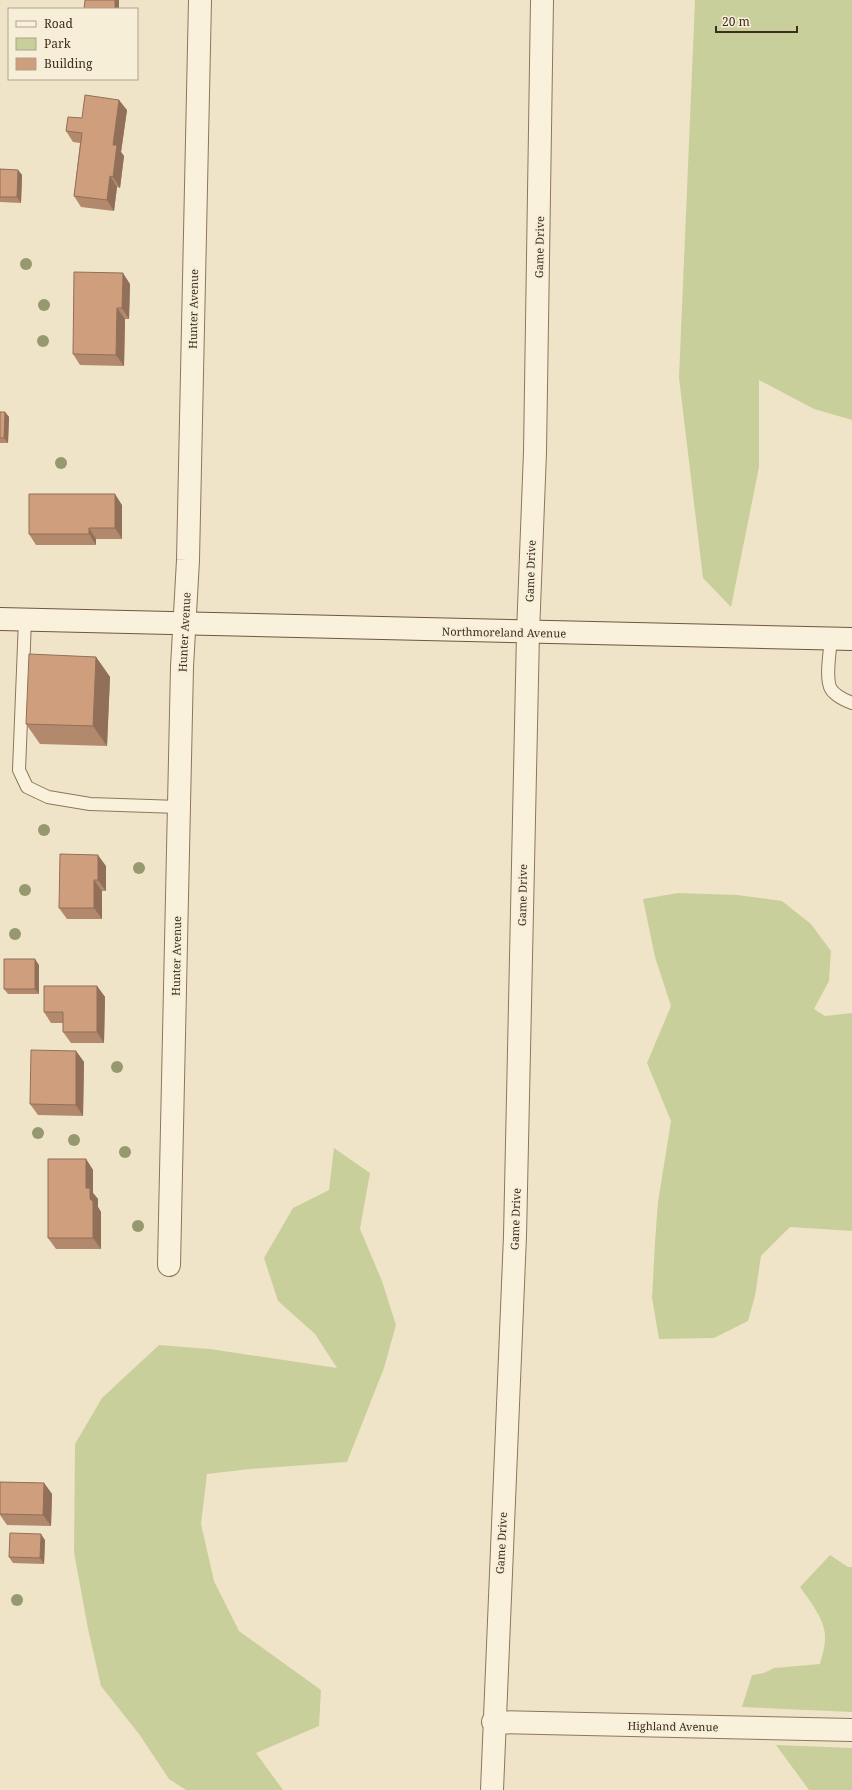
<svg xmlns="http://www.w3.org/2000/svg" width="852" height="1790" viewBox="0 0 852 1790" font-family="'Noto Serif',serif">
<rect width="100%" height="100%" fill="#f0e4c8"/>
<path fill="#c9cf9b" d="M695,0H852V420L814,409L759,380V467L731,607L703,578L679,378Z
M678,893L737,895L782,901L811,924L831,951L829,981L814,1009L825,1016L852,1013V1231L790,1227L761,1256L755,1296L748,1321L714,1338L659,1339L652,1298L655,1242L658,1202L671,1121L647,1063L671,1006L655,957L643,899Z
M334,1148L370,1173L360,1229L382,1281L396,1325L384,1368L347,1462L250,1469L207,1474L201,1524L214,1581L239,1631L321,1690L319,1726L256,1753L283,1790H186L169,1779L139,1734L101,1686L88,1629L74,1552L75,1444L102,1398L159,1345L210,1349L337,1368L315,1334L278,1301L264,1258L293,1208L329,1190Z
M830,1555L848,1567H852V1712L742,1707L752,1675L764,1673L774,1668L820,1664C823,1653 827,1640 824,1629C821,1615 808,1598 800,1587Z
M776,1745L852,1748V1790H809Z"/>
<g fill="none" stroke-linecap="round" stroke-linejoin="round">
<g stroke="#8d765c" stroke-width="14">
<path id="lane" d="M25,620L19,770L27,787L48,797L90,804L179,807
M831,639C830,651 825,679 831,689C835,696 845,700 852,703"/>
</g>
<g stroke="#8d765c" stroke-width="24">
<path id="street" d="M169,1265L182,667L188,560L200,0
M493,1722L852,1730
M492,1790L515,1236L528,633L535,452L542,0"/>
</g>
<g stroke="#6f573f" stroke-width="24">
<path id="secondary" d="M0,619L852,639"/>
</g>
<use href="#lane" stroke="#faf1dc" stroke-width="12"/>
<use href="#street" stroke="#faf1dc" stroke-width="22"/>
<use href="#secondary" stroke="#faf1dc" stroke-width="22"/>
</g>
<g fill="#96986f">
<circle cx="26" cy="264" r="6"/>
<circle cx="44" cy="305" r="6"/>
<circle cx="43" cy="341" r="6"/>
<circle cx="61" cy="463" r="6"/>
<circle cx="44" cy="830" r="6"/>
<circle cx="139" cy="868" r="6"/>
<circle cx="25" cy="890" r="6"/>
<circle cx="15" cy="934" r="6"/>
<circle cx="117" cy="1067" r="6"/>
<circle cx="38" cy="1133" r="6"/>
<circle cx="74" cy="1140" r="6"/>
<circle cx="125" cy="1152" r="6"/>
<circle cx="138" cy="1226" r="6"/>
<circle cx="17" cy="1600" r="6"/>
</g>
<path fill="#b2896c" d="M127,110L121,152L124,156L120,188L117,187L114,211L81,207L74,196L80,143L73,142L66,131L82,118Z
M0,169L18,170L22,175L21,203L0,202Z
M130,284L129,319H125L124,366L80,365L73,354Z
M0,412H5L9,417L8,443H0Z
M122,505V539H96V545H36L29,534Z
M96,657L110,677L107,746L40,744L26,724Z
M106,866V891H102V919H67L59,908Z
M39,965V994H8L4,989Z
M97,986L105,997L104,1043H71L63,1032V1023H51L44,1012Z
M76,1051L84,1062L83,1116L38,1115L30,1104Z
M86,1159L93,1170V1193L98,1199V1207L101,1212V1249H56L48,1238Z
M0,1482L44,1483L52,1494L51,1526L7,1525L0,1515Z
M45,1540L44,1564L13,1563L9,1557Z"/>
<path fill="#916f58" d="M115,0H119V9H115Z
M119,100L127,110L121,152L124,156L120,188L113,177V145Z
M18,170L22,175L21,203L17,197Z
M110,176L117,187L114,211L107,200Z
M123,273L130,284L129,319L122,308Z
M117,308L125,319L124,366L116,355Z
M5,412L9,417L8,443L4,438Z
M115,494L122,505V539L115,528Z
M89,528L96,539V545L89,534Z
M96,657L110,677L107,746L93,726Z
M98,855L106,866V891L98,880Z
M94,880L102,891V919L94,908Z
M35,959L39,965V994L35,989Z
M97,986L105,997L104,1043L97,1032Z
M76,1051L84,1062L83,1116L76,1105Z
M86,1159L93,1170V1193L98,1199V1207L101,1212V1249L93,1238L90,1199L86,1188Z
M44,1483L52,1494L51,1526L43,1515Z
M41,1534L45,1540L44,1564L40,1558Z"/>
<path fill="#cf9f7d" stroke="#916f58" d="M85,0H115V9H84Z
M85,95L119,100L113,145H117L113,177L110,176L107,200L74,196L82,133L66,131L68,117L82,118Z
M0,169L18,170L17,197H0Z
M74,272L123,273L122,308H117L116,355L73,354Z
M0,412H5L4,438H0Z
M29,494H115V528H89V534H29Z
M29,654L96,657L93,726L26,724Z
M60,854L98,855V880H94V908H59Z
M4,959H35V989H4Z
M44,986H97V1032H63V1012H44Z
M31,1050L76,1051V1105L30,1104Z
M48,1159H86V1188H90V1199L93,1201V1238H48Z
M0,1482L44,1483L43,1515L0,1514Z
M10,1533L41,1534L40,1558L9,1557Z"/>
<g text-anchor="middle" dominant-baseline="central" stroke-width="4" stroke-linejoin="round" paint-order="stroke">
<g font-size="11" fill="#3d2e20" stroke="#f7eed8">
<text transform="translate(539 247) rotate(-89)">Game Drive</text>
<text transform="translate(193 309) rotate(-89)">Hunter Avenue</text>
<text transform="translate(530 571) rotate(-88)">Game Drive</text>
<text transform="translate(184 632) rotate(-87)">Hunter Avenue</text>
<text transform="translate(504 632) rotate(1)">Northmoreland Avenue</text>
<text transform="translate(522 895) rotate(-89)">Game Drive</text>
<text transform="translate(176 956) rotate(-89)">Hunter Avenue</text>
<text transform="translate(515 1219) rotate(-88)">Game Drive</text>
<text transform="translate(501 1543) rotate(-87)">Game Drive</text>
<text transform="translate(673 1726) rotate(1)">Highland Avenue</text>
</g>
</g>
<rect x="8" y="8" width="130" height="72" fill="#f7eed8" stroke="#ada18e"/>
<rect x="16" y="21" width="20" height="6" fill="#faf1dc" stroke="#ada18e"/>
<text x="44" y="28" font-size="12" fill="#3d2e20">Road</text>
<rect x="16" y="38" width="20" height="12" fill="#c9cf9b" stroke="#ada18e"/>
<text x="44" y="48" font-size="12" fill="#3d2e20">Park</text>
<rect x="16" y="58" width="20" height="12" fill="#cf9f7d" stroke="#ada18e"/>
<text x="44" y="68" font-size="12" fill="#3d2e20">Building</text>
<path d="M716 26v6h81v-6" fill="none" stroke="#3d2e20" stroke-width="2"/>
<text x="722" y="26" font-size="12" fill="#3d2e20" stroke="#f7eed8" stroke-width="3" paint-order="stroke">20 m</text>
</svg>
